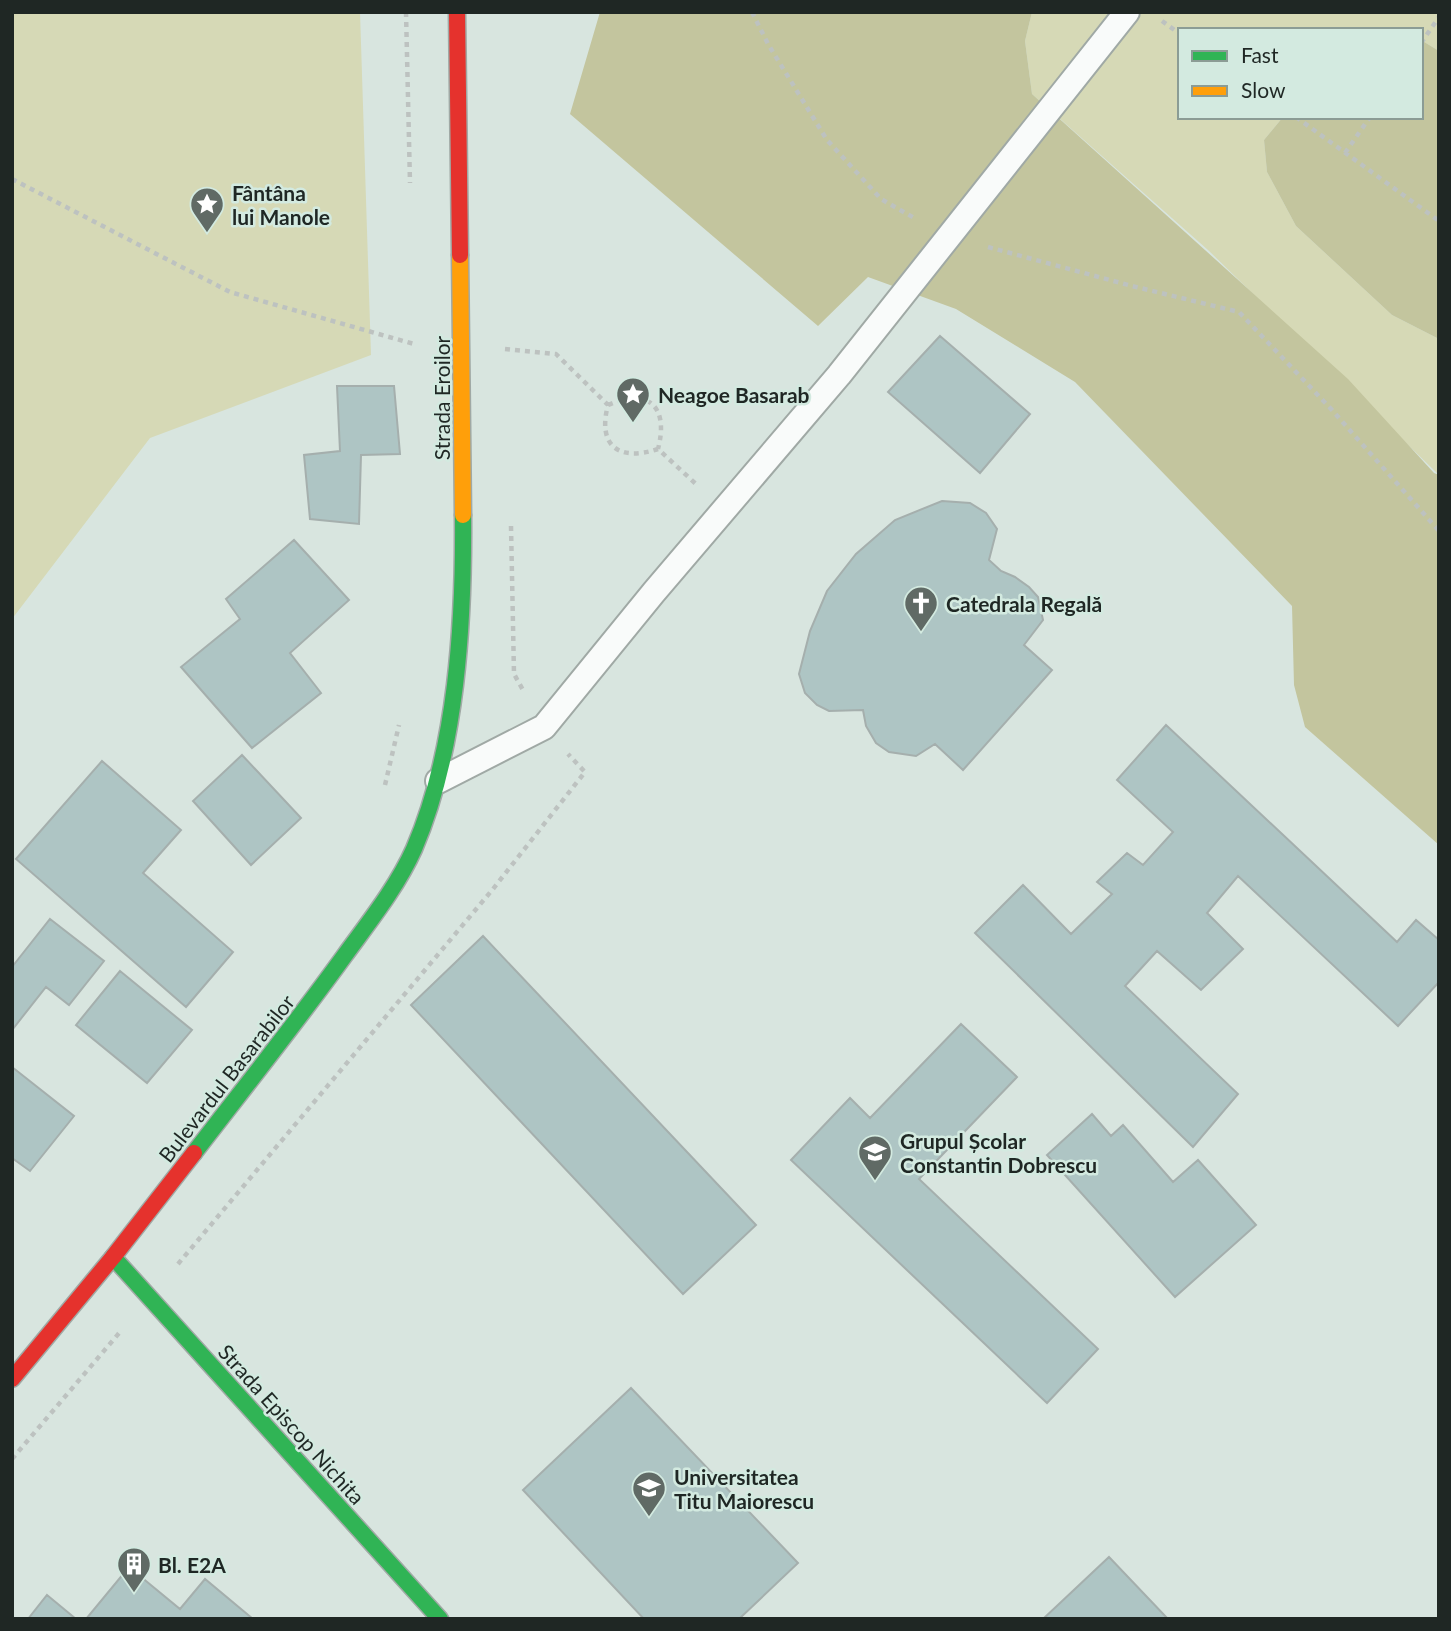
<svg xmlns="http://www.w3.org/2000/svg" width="1451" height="1631" viewBox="0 0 1451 1631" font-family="Lato,sans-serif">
<rect width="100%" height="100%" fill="#d8e5df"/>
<path fill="#d6d9b6" d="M12,12H360L371,355L150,438L12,619Z
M1032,12H1439V51L1421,40V30H1180V117H1283L1264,140L1267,172L1296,226L1392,315L1439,339V475L1208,250L1032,94L1025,41Z"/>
<path fill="#c3c59e" d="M600,12H1032L1025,41L1032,94L1348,379L1434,473L1439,475V845L1305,727L1294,685L1292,606L1075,382L956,309L868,277L818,326L570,114Z
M1421,40L1439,51V339L1392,315L1296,226L1267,172L1264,140L1283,117H1421Z"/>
<path fill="#aec5c4" stroke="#a5afad" stroke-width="2" d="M940,336L1030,414L980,473L888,392Z
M337,386H394L400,454L361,455L359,524L310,519L304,455L340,451Z
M942,501L970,503L986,513L997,529L989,560L1001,571L1015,577L1029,587L1038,597L1043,620L1024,645L1052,670L963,770L935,744L916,756L889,752L876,743L866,726L863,710L829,711L817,705L805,693L799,674L810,631L827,591L856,554L895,520Z
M294,540L349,600L290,653L321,693L252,748L181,667L240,619L226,599Z
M1166,725L1397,942L1416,920L1439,940V982L1398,1026L1238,876L1207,913L1243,949L1201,990L1157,951L1125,986L1238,1094L1193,1147L975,933L1023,885L1071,934L1112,894L1097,882L1127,853L1143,865L1173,832L1117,780Z
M242,755L301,818L251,865L193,801Z
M102,761L181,830L143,873L233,952L186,1007L16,859Z
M50,919L104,961L69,1005L46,987L12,1030V967Z
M483,936L756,1225L683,1294L411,1005Z
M120,971L192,1030L147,1083L76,1025Z
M961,1024L1017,1077L919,1179L1098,1349L1047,1403L791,1160L850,1098L870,1118Z
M12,1067L74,1116L30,1171L12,1158Z
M1092,1114L1111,1136L1123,1125L1173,1182L1198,1160L1256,1225L1175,1297L1047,1155Z
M631,1388L798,1563L739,1619H644L523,1490Z
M1109,1557L1168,1619H1043Z
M129,1567L180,1609L205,1579L253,1619H86Z
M47,1595L76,1619H28Z"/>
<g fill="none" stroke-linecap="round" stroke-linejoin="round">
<g stroke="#a0a9a5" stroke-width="28">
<path id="lane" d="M438,781L544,727L654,592L839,375L1127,12"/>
</g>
<g stroke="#a0a9a5" stroke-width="19">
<path id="fast" d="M194,1153C244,1088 296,1023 345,955C369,922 397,887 414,849C457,749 464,623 463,515
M113,1257L440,1619"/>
</g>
<g stroke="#a0a9a5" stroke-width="19">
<path id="slow" d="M460,255L463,515"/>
</g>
<g stroke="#a0a9a5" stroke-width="19">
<path id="jam" d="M457,12L460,255
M12,1379L113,1257L194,1153"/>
</g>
<path stroke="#bdc2c0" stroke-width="4.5" stroke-dasharray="5 5" stroke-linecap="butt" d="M406,12L410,183
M752,12L768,44L827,140L881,199L916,219
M1162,21L1180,34
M1421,43L1439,17
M1296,117L1439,221
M1345,153L1370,117
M12,179L230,292L414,344
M988,247L1132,286L1239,312L1332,410L1439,531
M505,349L556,354L608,405C597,446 619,462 658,449L697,485
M608,405C649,387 669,407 658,449
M511,526L514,674L523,690
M385,785L399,725
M178,1264L493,889L585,772L568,754
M12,1459L120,1332"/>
<use href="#lane" stroke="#f9fbfa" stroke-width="24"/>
<use href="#fast" stroke="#30b455" stroke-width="16"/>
<use href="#slow" stroke="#ff9f0a" stroke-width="16"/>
<use href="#jam" stroke="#e5322d" stroke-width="16"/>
</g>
<defs>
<g id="sight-pin" transform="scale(1.75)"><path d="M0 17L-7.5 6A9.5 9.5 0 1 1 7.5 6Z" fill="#606a65" stroke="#d3eae0"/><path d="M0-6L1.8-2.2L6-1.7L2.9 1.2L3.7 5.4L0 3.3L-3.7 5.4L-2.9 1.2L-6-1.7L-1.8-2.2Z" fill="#fff"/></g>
<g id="church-pin" transform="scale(1.75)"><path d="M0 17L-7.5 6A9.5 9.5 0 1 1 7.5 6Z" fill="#606a65" stroke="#d3eae0"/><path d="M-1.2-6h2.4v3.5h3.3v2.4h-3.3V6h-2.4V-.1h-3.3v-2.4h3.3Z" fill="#fff"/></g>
<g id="university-pin" transform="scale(1.75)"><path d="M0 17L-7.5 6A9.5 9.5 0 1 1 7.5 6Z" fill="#606a65" stroke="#d3eae0"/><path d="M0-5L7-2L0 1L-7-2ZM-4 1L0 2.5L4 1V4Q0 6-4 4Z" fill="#fff"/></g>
<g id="building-pin" transform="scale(1.75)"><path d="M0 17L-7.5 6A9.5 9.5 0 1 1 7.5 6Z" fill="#606a65" stroke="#d3eae0"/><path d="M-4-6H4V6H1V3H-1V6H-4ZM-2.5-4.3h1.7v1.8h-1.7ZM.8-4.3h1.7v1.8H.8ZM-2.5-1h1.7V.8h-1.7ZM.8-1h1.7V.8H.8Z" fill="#fff"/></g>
</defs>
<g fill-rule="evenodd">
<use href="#sight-pin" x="207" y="204"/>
<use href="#sight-pin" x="633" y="394"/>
<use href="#church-pin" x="921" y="603"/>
<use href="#university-pin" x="875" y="1152"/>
<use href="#university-pin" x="649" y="1488"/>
<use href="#building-pin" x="134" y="1564"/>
</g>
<g text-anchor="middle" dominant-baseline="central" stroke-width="5" stroke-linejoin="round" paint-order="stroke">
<g font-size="21" font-weight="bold" fill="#1f2724" stroke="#d3eae0" text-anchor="start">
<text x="232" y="192">Fântâna<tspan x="232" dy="24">lui Manole</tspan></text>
<text x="658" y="394">Neagoe Basarab</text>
<text x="946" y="603">Catedrala Regală</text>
<text x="900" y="1140">Grupul Școlar<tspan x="900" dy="24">Constantin Dobrescu</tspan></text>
<text x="674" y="1476">Universitatea<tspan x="674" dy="24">Titu Maiorescu</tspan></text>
<text x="158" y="1564">Bl. E2A</text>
</g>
<g font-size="21" fill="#1f2724" stroke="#d3eae0">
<text transform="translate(441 398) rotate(-90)">Strada Eroilor</text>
<text transform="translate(226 1078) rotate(-52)">Bulevardul Basarabilor</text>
<text transform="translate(292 1424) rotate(48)">Strada Episcop Nichita</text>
</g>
</g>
<rect width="1451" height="1631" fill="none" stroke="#1f2724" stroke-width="28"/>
<rect x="1178" y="28" width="245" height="91" fill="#d3eae0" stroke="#8b9c95" stroke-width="2"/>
<rect x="1192" y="51" width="35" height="10" fill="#30b455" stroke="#8b9c95" stroke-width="2"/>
<text x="1241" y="63" font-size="21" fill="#1f2724">Fast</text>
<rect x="1192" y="86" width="35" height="10" fill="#ff9f0a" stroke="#8b9c95" stroke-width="2"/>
<text x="1241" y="98" font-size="21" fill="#1f2724">Slow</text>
</svg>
